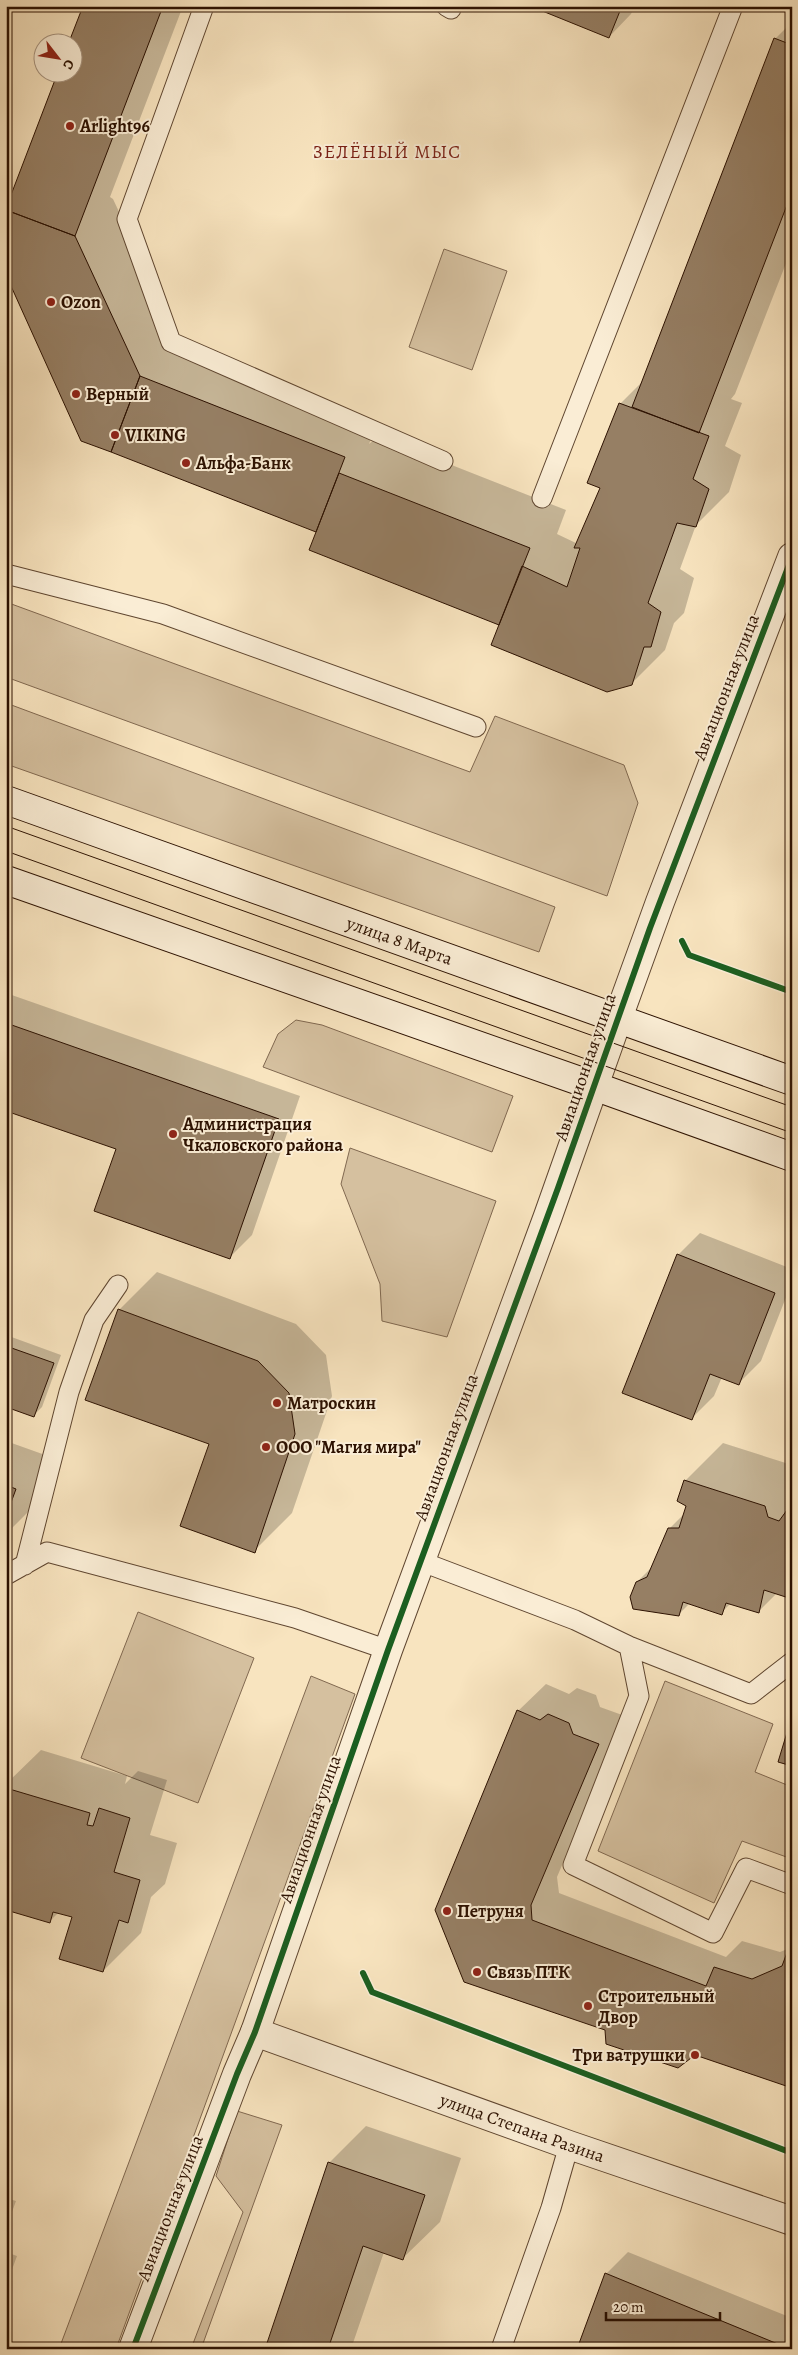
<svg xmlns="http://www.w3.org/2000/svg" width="798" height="2355" viewBox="0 0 798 2355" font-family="Alegreya,serif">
<rect width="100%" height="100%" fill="#f8e4bf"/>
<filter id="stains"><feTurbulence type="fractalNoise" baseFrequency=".004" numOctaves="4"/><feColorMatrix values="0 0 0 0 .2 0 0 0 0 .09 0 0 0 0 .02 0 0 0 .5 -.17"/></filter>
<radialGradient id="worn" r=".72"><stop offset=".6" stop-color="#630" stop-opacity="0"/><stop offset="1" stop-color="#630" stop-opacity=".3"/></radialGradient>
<path fill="#d5c09f" stroke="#806850" d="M444,249L507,271L472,370L409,347Z
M6,602L470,772L495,716L624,765L638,803L607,896L6,677Z
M6,703L555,907L539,952L6,764Z
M296,1020L322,1025L513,1096L492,1152L263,1067L278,1034Z
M350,1148L496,1201L447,1337L382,1321L380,1284L341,1184Z
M138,1612L254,1658L198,1803L81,1758Z
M311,1676L355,1694L116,2349H59Z
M665,1681L773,1724L755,1772L792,1787V1859L742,1841L714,1903L598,1851Z
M237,2111L282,2125L201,2349H191L243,2212L216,2176Z"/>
<path fill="#0003" d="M85,6H183L110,197L113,199L178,337L378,423L369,444L378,436L566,510L557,534L578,544L601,487L620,404L644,380L775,39L792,22V248L735,394L731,399L742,403L725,446L741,455L729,492L696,525L680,569L694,578L684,613L674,623L665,650L631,684L317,532L82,440L6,272L72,72V42H71Z
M533,6H635L631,14L609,37Z
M6,993L300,1096L252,1235L230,1257L117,1149L6,1110Z
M700,1233L792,1269V1282L761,1361L739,1383L722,1377L714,1396L692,1418L678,1255Z
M157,1272L296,1324L326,1355L332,1396L292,1513L254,1551L210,1443L119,1310Z
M6,1335L61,1355L42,1407L34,1415L6,1405Z
M6,1441L48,1456L29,1511L6,1534Z
M723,1443L792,1465V1597L777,1593L758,1612L731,1603L721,1613L690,1603L678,1615L637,1582L653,1566L669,1529L685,1513L687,1506L685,1481Z
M546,1684L569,1694L577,1688L596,1695L600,1707L625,1716L557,1877L559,1893L726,1957L742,1941L780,1952L790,1948L792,2087L694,2054L606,2029L465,1981L518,1711Z
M41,1750L127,1776L125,1784L138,1771L167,1780L150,1835L177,1843L165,1884L151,1897L141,1933L103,1971L73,1916L59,1912L49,1922L6,1909V1784Z
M366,2126L461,2158L440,2222L403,2258L384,2252L351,2349H266L329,2163Z
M6,2198L16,2201L6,2228Z
M6,2252L17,2256L6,2286Z
M628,2252L792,2318V2349H579L606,2274Z"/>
<path fill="#967f64" stroke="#2c1101" d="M83,6H163L75,236L6,210V208L58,72H72V42H69Z
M530,6H622L609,38Z
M774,38L792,45V192L699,433L632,407Z
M6,210L75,236L140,376L111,452L81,441L6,275Z
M140,376L345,457L316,532L111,452Z
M619,403L709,436L693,479L709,489L696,527L677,523L648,603L661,612L651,647H644L632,685L607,692L491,645L522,566L567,587L580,548H574L600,488L587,483Z
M339,473L530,548L499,625L309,550Z
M6,1023L279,1119L230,1259L94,1211L116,1149L6,1111Z
M677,1254L775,1293L739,1385L710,1374L692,1420L622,1393Z
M118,1309L258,1361L289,1393L295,1434L255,1553L180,1526L209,1444L85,1400Z
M6,1346L54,1363L34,1417L6,1407Z
M684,1480L765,1506L768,1517L779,1521L787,1510L792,1511V1599L764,1590L759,1613L726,1603L722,1615L683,1602L679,1616L633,1609L630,1597L636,1582L647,1577L668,1528H679L686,1506L677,1501Z
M6,1485L16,1489L6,1516Z
M517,1710L540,1720L548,1714L569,1723L573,1734L599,1744L531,1905L532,1920L706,1986L714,1967L752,1979L782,1966L792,1939V2088L695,2055L678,2068L606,2044L605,2030L464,1982L435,1910Z
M792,1716V1766L778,1762Z
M6,1788L90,1813L87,1825L93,1826L99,1808L130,1818L114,1872L140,1880L128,1923L119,1920L103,1972L59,1959L72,1917L53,1912L50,1923L6,1910Z
M328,2162L425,2195L403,2260L363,2246L328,2349H265Z
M605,2273L790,2349H577Z"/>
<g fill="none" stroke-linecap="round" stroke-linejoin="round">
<g stroke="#5f4630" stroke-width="21">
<path id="service" d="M204,6L127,219L171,342L443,461
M446,6L451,9L452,6
M542,498L733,6
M6,574L163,614L476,727
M420,1561L575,1620L629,1646L751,1694L792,1662
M25,1565L69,1392L94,1320L118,1285
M6,1575L47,1552L295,1618L388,1650
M629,1646L639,1696L573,1865L713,1933L746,1868L792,1885
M501,2349L551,2208L569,2145"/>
</g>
<g stroke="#5f4630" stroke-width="30">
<path id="minor" d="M618,1018L660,902L792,557"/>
</g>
<g stroke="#5f4630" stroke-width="30">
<g id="tertiary">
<path id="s1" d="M255,2032L569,2145L792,2221"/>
<path d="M133,2349L237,2074L255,2032L388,1650L548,1216L618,1018"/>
</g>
</g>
<g stroke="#2c1101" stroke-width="30">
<g id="secondary">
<path id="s2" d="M6,800L792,1081"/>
<path d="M6,880L594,1086L792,1157"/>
</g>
</g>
<use href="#service" stroke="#faedd5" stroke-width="19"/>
<use href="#minor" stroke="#faedd5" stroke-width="28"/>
<use href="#tertiary" stroke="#faedd5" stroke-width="28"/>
<use href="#secondary" stroke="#faedd5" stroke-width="28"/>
<path stroke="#2c1101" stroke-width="1" d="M6,826L792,1107
M6,851L792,1133"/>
<g stroke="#faedd5" stroke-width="9">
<path id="cycleway" d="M682,941L689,955L792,992
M363,1973L372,1992L792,2153
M133,2349L237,2074L255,2032L388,1650L558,1188L650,928L792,557"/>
</g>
<use href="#cycleway" stroke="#1b5e20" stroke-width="6"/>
</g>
<g fill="#8f2418" stroke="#faedd5" stroke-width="2">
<circle cx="70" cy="126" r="5"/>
<circle cx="51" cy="302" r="5"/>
<circle cx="76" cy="394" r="5"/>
<circle cx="115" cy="435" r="5"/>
<circle cx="186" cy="463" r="5"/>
<circle cx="173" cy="1134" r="5"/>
<circle cx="277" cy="1403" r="5"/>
<circle cx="266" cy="1447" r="5"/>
<circle cx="447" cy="1911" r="5"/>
<circle cx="477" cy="1972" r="5"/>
<circle cx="588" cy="2006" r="5"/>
<circle cx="695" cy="2055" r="5"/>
</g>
<g text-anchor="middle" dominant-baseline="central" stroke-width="4" stroke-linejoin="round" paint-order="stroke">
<g font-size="18" font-weight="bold" fill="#2c1101" stroke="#faedd5" text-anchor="start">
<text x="80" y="126">Arlight96</text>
<text x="61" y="302">Ozon</text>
<text x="86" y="394">Верный</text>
<text x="125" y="435">VIKING</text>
<text x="196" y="463">Альфа-Банк</text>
<text x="183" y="1124">Администрация<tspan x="183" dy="21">Чкаловского района</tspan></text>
<text x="287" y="1403">Матроскин</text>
<text x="276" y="1447">ООО "Магия мира"</text>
<text x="457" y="1911">Петруня</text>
<text x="487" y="1972">Связь ПТК</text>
<text x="598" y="1996">Строительный<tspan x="598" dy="21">Двор</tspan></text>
<text x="685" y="2055" text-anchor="end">Три ватрушки</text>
</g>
<g font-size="18" fill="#2c1101" stroke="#faedd5">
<text transform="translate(726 687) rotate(-69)">Авиационная улица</text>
<text stroke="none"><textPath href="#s2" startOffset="418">улица 8 Марта</textPath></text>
<text transform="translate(585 1067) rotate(-71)">Авиационная улица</text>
<text transform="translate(446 1447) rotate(-70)">Авиационная улица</text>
<text transform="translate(310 1829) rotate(-71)">Авиационная улица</text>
<text stroke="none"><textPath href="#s1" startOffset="284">улица Степана Разина</textPath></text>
<text transform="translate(170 2208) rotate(-69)">Авиационная улица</text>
</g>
<g font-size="19" letter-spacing="1" fill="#7a1f14" stroke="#faedd5">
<text x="387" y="152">ЗЕЛЁНЫЙ МЫС</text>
</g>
</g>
<rect width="798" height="2355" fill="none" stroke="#f8e4bf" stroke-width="25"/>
<rect x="8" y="8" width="783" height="2340" fill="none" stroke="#2c1101" stroke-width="2.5"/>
<rect x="12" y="12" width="773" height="2330" fill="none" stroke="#2c1101"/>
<g transform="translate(58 58) rotate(121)"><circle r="24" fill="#faedd5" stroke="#a89580"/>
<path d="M0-4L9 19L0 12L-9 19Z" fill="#8f2418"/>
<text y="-8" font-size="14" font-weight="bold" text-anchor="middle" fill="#2c1101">С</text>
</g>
<path d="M606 2312v8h114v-8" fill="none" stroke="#2c1101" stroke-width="2.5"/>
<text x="613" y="2312" font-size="15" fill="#2c1101" stroke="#faedd5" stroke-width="4" paint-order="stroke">20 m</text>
<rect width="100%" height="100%" filter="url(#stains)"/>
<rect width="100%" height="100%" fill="url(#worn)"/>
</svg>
